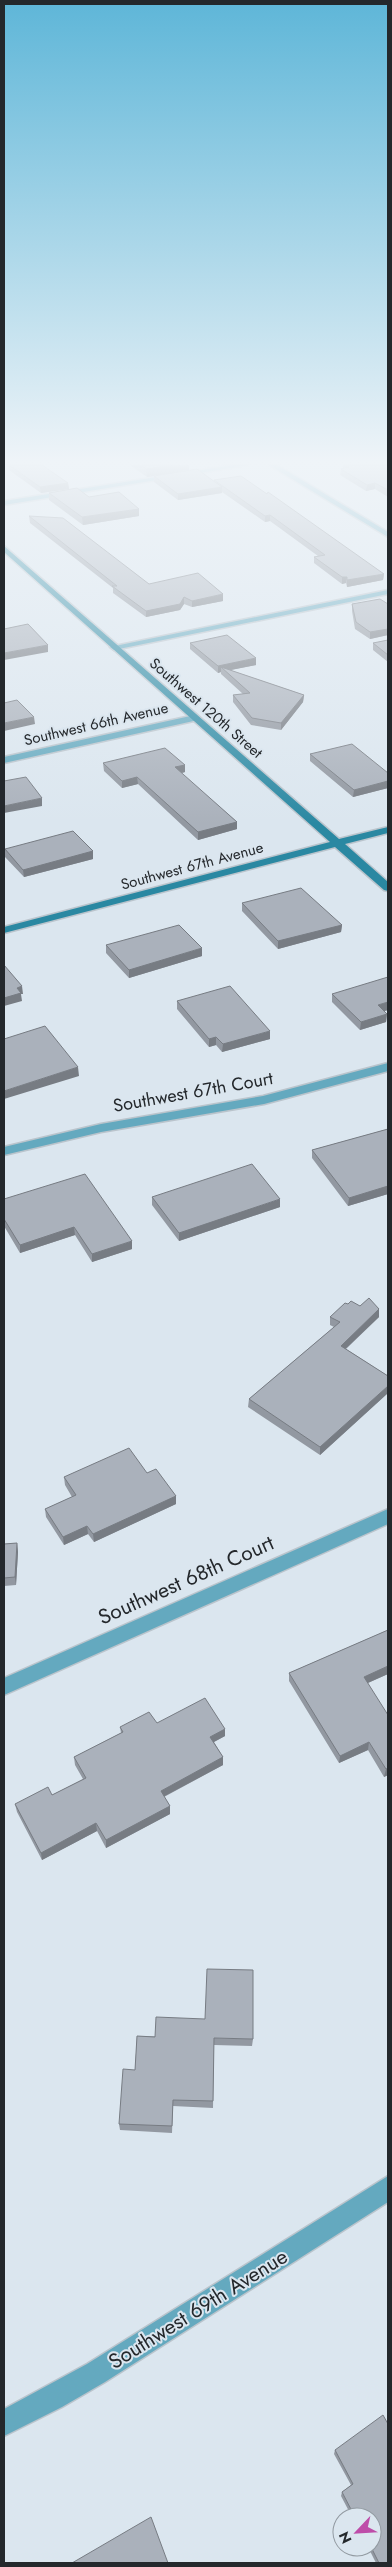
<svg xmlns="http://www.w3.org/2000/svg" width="392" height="2567" viewBox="0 0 392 2567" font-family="Jost,sans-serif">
<rect width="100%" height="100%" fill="#dbe6ef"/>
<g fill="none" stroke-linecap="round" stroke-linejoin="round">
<g stroke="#bac4cc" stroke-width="3">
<path id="street" d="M233,465H248L4,505V501Z
M269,465H277L388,532V537Z
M388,590V594L114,650L110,647Z
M195,715L200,718L198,720L4,763V757Z
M388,1063V1071L264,1104L101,1132L4,1155V1147L101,1124L263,1096Z
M388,1509V1524L4,1695V1678Z
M388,2176V2202L105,2382L62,2407L4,2436V2409L87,2364Z"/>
</g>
<g stroke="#bac4cc" stroke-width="3">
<path id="secondary" d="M4,546L339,839L388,827V833L345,844L388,882V891L384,890L335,847L4,933V927L330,842L4,552Z"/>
</g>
<use href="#street" fill="#64a9bf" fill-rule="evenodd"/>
<use href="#secondary" fill="#2a88a2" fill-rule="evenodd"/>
</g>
<path fill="#9298a1" d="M9,465L68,483L69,489L41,493L9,470Z
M130,465H189V470L147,477Z
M343,465H388V497L375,489L366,491L340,475L341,469L343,468Z
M154,476L214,481L384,574L383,580L347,587L346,583L342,584L314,563V557L318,556L270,521L265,522L222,492V493L178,500L154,482Z
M49,493L89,497L139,509V516L83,525L49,500Z
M29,516L149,584L223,601L192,607L184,604L180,610L146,617L113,593V588L30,523Z
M352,604H388V635L370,639L355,629L352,611Z
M388,640V662L373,650V643Z
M190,643L256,665L230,670L304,695L303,702L281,730L251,725L233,702V695L243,694L221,674V672L218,673L190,649Z
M310,754L388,773V788L353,797L310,761Z
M103,763L185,765V772L181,773L237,822V829L198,840L138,784L122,788L104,771Z
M5,849L93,851V859L24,877L5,857Z
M242,903L342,925L341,932L278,949L242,911Z
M106,945L202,956L129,978L106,953Z
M332,994L388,1010L384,1011L387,1014L386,1022L360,1030L332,1002Z
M177,1001L270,1039L222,1052L216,1045L209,1047L177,1009Z
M388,1129V1194L348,1206L312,1158V1150Z
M152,1197L280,1207L179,1241L152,1205Z
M4,1199L132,1249L92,1262L75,1235L20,1253L4,1226Z
M348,1304L379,1309V1317L346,1349L388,1376V1393L320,1455L248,1407L249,1399L334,1327L330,1325V1317Z
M147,1473L176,1496V1504L94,1542L88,1534L64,1545L46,1517L45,1509L72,1497L65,1485L64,1477Z
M17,1543L18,1552L16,1585L4,1586V1544Z
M388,1630V1674L368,1683L388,1775L384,1777L368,1750L339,1763L289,1681V1673Z
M157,1723L225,1729V1736L214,1742L223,1757V1765L164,1797L170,1806V1814L106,1848L97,1831L42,1860L17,1812L15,1804L52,1795L83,1779L75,1765L74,1757L121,1733L120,1727Z
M137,2036L253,2039L252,2046L214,2045L213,2108L173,2106L172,2133L120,2130L119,2124L135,2070Z
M388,2424V2563H376L368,2547H372V2517H352L341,2496L342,2492L351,2485L334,2454L335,2450Z"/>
<path fill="#777c83" d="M174,465H189V470L147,477L146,469Z
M68,483L69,489L41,493L40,487Z
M375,483V489L366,491L367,485Z
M222,487V493L178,500V494Z
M139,509V516L83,525L82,517Z
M270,515V521L265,522V516Z
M384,574L383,580L347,587V580Z
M342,577H347L346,583L342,584Z
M223,594V601L192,607V601Z
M184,597V604L180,610L146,617V611Z
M388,629V635L370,639V632Z
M48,645V652L4,660V653Z
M256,658V665L226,671L221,667V672L218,673V666Z
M304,695L303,702L281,730V723Z
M34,717L35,724L4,731V723Z
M185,765V772L175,775V767Z
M137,777L138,784L122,788V781Z
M388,781V788L353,797L354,790Z
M42,798V806L4,813V806Z
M237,822V829L198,840V832Z
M93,851V859L24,877L23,870Z
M342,925L341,932L278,949V941Z
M202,948V956L129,978V970Z
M22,986L23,994H21L22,1001L4,1006V998L17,988Z
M388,1002V1010L377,1013L378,1005Z
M387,1014L386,1022L360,1030L361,1022Z
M270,1031V1039L222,1052L223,1044Z
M216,1037V1045L209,1047V1039Z
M78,1067L79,1076L4,1099V1091Z
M388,1186V1194L348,1206L349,1198Z
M280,1199V1207L179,1241V1233Z
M74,1227L75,1235L20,1253V1245Z
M132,1241V1249L92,1262V1254Z
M379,1309V1317L340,1354L341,1346Z
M388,1386V1393L320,1455V1447Z
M176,1496V1504L94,1542L93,1534Z
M87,1526L88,1534L64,1545L63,1537Z
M17,1543L18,1552L16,1585L15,1577Z
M388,1666V1674L363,1685L364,1677Z
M225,1729V1736L210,1744V1737Z
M369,1742L368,1750L339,1763L340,1756Z
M223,1757V1765L161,1798V1791Z
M388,1768V1775L384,1777L386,1769Z
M170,1806V1814L106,1848V1840Z
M96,1823L97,1831L42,1860L41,1853Z"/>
<path fill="#aab1bb" stroke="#777c83" d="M9,465H42L68,483L40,487Z
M141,465H174L146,469Z
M345,465H388V490L375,483L367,485L341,469L349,467Z
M197,469L222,487L178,494L154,476Z
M241,476L267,494L268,492L384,574L347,580V577H342L314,557L325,555L270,515L265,516L214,480Z
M77,488L89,497L119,492L139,509L82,517L49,493Z
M29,516L63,518L149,584L198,573L223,594L192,601L184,597L180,604L146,611L112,586H117Z
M380,599L388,604V629L370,632L356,622L352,604Z
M28,624L48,645L4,653V629Z
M227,635L256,658L218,666L190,643Z
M388,640V655L373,643Z
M221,667L304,695L281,723L252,718L233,695L250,693Z
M17,700L34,717L4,723V703Z
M352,744L388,773V781L354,790L310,754Z
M165,748L185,765L175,767L237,822L198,832L137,777L122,781L103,763Z
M26,777L42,798L4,806V781Z
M73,831L93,851L23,870L5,849Z
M301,888L342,925L278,941L242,903Z
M179,925L202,948L129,970L106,945Z
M4,965L22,986L17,988L21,993L4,998Z
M388,977V1002L378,1005L387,1014L361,1022L332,994Z
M230,986L270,1031L223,1044L216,1037L209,1039L177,1001Z
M45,1026L78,1067L4,1091V1039Z
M388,1129V1186L349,1198L312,1150Z
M252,1164L280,1199L179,1233L152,1197Z
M85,1174L132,1241L92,1254L74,1227L20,1245L4,1219V1199Z
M369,1298L379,1309L341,1346L388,1376V1386L320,1447L249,1399L340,1322L330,1317L345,1303L348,1304L351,1301L360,1306Z
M129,1448L147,1473L156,1469L176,1496L93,1534L87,1526L63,1537L45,1509L76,1495L64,1477Z
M17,1543L15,1577L4,1578V1544Z
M388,1630V1666L364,1677L388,1715V1768L386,1769L369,1742L340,1756L289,1673Z
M205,1698L225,1729L210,1737L223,1757L161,1791L170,1806L106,1840L96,1823L41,1853L15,1804L48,1787L52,1795L86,1778L74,1757L123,1732L120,1727L149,1712L157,1723Z
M207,1969L253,1970V2039L214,2038L213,2101L173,2100L172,2126L119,2124L123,2069L135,2070L137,2036L155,2037L156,2017L205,2019Z
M383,2415L388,2424V2563H379L371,2547H372V2517H355L342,2492L353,2484L335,2450Z
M151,2517L168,2563H72Z"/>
<linearGradient id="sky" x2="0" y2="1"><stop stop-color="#5eb6d8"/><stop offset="0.56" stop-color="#eff4f8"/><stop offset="1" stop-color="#eff4f8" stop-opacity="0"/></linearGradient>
<rect width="392" height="824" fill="url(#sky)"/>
<g text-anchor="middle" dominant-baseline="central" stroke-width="4" stroke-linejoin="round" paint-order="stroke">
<g font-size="15" fill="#24282c" stroke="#dbe6ef">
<text transform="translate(206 708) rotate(41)">Southwest 120th Street</text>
<text transform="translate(96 724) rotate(-13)">Southwest 66th Avenue</text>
<text transform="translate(192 866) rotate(-15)">Southwest 67th Avenue</text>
</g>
<g font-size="18" fill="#24282c" stroke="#dbe6ef">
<text transform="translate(193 1092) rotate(-10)">Southwest 67th Court</text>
</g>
<g font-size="21" fill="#24282c" stroke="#dbe6ef">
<text transform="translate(186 1580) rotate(-24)">Southwest 68th Court</text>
<text transform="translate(198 2309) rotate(-32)">Southwest 69th Avenue</text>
</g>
</g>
<rect width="392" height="2567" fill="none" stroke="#24282c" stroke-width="10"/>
<g transform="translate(357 2532) rotate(245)"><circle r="24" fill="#dbe6ef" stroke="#929aa1"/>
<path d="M0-4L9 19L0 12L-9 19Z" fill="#be4da9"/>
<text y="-8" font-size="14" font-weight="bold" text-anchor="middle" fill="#24282c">N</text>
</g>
</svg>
